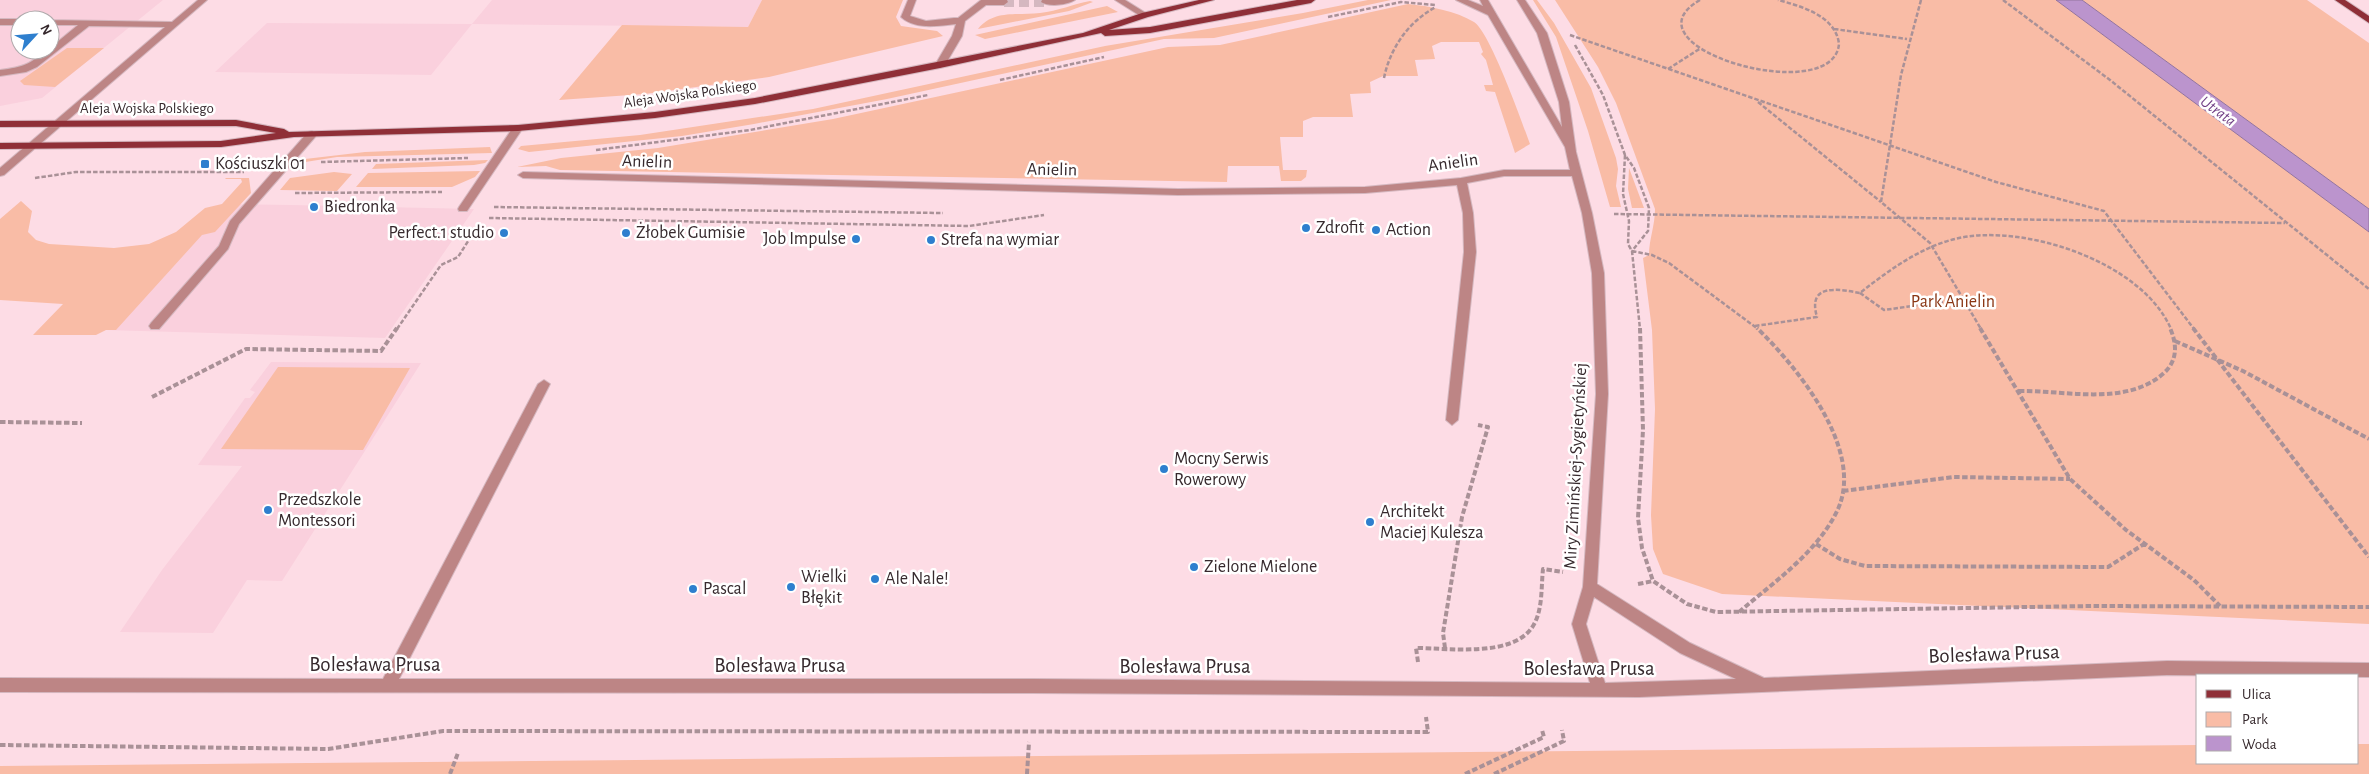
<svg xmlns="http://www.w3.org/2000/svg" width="2369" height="774" viewBox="0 0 2369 774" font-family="'Alegreya Sans',sans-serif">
<rect width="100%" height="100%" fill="#fddce5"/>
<path fill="#fad0dd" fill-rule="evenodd" d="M0,0H163L42,98L0,106ZM20,20H50V50H20Z
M492,0H762L748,27L472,24L431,75L215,72L267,23L472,24Z
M222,204L291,205L474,209L385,338L106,330Z
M271,362L421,363L282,581L247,580L213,633L120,632L162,570L242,466L198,465L245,398H250L255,392L250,390Z"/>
<path fill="#f9bca6" d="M762,0H903L896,17L901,26L937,31L943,36L769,77L645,94L559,100L622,25L748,27Z
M1368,0H1391L1214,38L1164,39L887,99L754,124L682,136L529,152L518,149L521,146L640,135L813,109L1105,46L1303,13Z
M1533,0H1537L1554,23L1591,88L1616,158L1618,169L1616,186L1621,207H1610L1588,131L1556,37Z
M1555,0H2056L2369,232V624L1722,594L1663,574L1653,549L1651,515L1655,409L1652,330L1643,258L1649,255C1649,239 1655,226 1655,209L1616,103L1598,67Z
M2082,0H2307L2369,43V209Z
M1090,1L1093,2L1069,11L978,29C994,9 1018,16 1040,13C1058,11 1074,4 1090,1Z
M1408,4C1429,6 1456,11 1474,22C1490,32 1522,122 1530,144L1515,153L1495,92L1486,91L1484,85H1493L1486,60L1481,54L1483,52L1479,42H1441L1432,46L1435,59L1415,60L1418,76H1383L1370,82L1371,93L1350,94L1353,117H1313L1303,121V137H1280L1283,170H1307L1306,177L1301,181H1281L1279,166H1228L1227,182L560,170L546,166L517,167L561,158L658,148L833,119L1168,47L1220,45Z
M1107,6L1118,12L985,39L975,35Z
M67,48H104L55,87L24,85L20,81Z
M490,147L492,153L337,157L299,163L305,159L365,152Z
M488,160L485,163L474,165L372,169L376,164Z
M1629,168L1644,208H1632L1628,189Z
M480,171L475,177L452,187H356L368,173Z
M334,172L352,174L337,191L280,190L290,178Z
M226,178H249L251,193L215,232L202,235L116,330H106L96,335H33L63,304L0,300V219L21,201L32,211L28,232L36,240L49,244L114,248L149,244L176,232L205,208L222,204L242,182L241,179H225Z
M278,367L410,368L363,450L221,449Z
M2358,744H2369V774H0V766L2198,745V763H2358Z"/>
<path fill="#bb94cd" stroke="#93749d" d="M2056,0H2082L2369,209V232Z"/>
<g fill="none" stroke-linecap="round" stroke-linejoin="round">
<path stroke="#d5b8c0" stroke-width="10" stroke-dasharray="10 5" stroke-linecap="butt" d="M1004,2H1045"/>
<g stroke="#d5b8c0" stroke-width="2">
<path id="minor" d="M198,0H207L4,175L0,176V168L165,27L89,26L37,67L26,72L0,76V70C24,67 28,65 47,50H50V48L78,25H50V20H47L172,22Z
M908,0H916L910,16L926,21L954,18H958L981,0H1007L1008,2L1004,5H986L965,21L962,36L945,65L940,68L935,65L952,36L956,24C938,26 915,30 901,17Z
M1042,0H1075C1068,5 1048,7 1041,2Z
M1115,0H1125L1149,15L1142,17Z
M1456,0H1468L1483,6L1480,0H1488L1562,127L1559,102L1537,33L1517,0H1525L1547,33L1569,102L1576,152L1592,213L1604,273L1608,394L1597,584L1690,643L1764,678L2167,661L2369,663V677L2167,675L1639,697L1033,693L0,692V678L383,679L538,384L544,380L550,384L399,679H1033L1590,683L1572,624L1583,587L1596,394L1592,273L1582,213L1572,176H1504L1467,183L1473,213L1476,252L1458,420L1452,425L1446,420L1464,252L1463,213L1457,185L1365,193L1178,195L523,178L518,175L523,172L1178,189L1365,187L1461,178L1504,170H1570L1565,147L1488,15ZM1594,597L1680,653L1736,679L1605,683L1586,624Z
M0,19H20L23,20H20V25H0Z
M518,125L523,128L467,211H459L458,209L459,207L514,126Z
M312,131L317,134L316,136L239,224L228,249L159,329H151L149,326L151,323L219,246L230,221L308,132Z"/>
</g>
<g stroke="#d5b8c0" stroke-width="2">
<path id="major" d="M1199,0H1214L1148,17L1109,30L1150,27L1297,0H1315L1311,3L1150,33L1105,36L1101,33L940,68L755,104L655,118L518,131L294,137L221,147L0,149V143L221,141L276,133L236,126L0,127V121L236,120L284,129L289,132L518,125L655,112L755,98L1083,33L1142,13Z
M2335,0H2345L2369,16V23Z"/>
</g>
<path stroke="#a99197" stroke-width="2.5" stroke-dasharray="4.5 2" stroke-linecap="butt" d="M1700,0C1618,47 1833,109 1839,44C1836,16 1801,6 1778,0
M1921,0L1901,75L1881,202L1930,243L1981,329
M2003,0L2110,80L2369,289
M1328,17L1401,2L1435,5
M1834,29L1907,39
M1570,35L1996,182L2104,211L2194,329
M1575,45L1603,95L1625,155L1634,168L1649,208L1648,231L1632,251
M1668,69L1701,48
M1384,78C1390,48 1409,21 1436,7
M1000,80L1104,57
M1758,102L1881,202
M596,150L750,130L928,95
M1625,155L1623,194L1629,221L1628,244L1632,251L1640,329
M321,162L468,158
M35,178L76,172H244
M295,193L442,192
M494,207L943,213
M1614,214L2285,223
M489,218L969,226L1044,215
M1632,251L1652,255L1669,263L1758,329
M1860,293L1884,310L1962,299
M1755,326L1817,317C1807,283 1838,289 1860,293C1889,270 1922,246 1959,238C2026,224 2142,262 2171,329
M397,329L441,265L458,257L477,227"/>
<path stroke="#a99197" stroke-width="4" stroke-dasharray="5.5 2.5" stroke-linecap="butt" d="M1640,328L1643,430L1638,518L1642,548L1653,581L1687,604L1716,612L2092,606L2369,607
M1980,328L2070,479L2126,530L2194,580L2220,606
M2193,328L2369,557
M2175,341L2243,371L2369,439
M2019,391C2065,390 2126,407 2164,373C2178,360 2177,344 2170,328
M152,397L246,349L381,351L397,328
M0,422L82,423
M1843,491L1954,477L2070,479
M1816,544L1840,559L1865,566L2108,567L2144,544
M1638,584L1653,581
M1739,612C1774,582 1818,552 1838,509C1865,449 1796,366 1757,328
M1445,648L1443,633L1462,517L1488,427L1478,425
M1418,662L1416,648C1449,648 1513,658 1533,626C1543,610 1541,587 1543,569L1563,572
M0,745L328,749L443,731L1428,732L1426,717
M450,774L458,753
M1027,774L1029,742
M1465,774L1544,737L1542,730
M1494,774L1564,741L1562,730"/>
<use href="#minor" fill="#bd8585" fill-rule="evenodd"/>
<use href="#major" fill="#8f2f37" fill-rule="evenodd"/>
</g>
<g fill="#2e7fce" stroke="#fff" stroke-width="2">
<rect x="200" y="159" width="10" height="10" rx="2.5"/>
<circle cx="314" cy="207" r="5"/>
<circle cx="1306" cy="228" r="5"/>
<circle cx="1376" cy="230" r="5"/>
<circle cx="504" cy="233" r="5"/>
<circle cx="626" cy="233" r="5"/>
<circle cx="856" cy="239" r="5"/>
<circle cx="931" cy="240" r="5"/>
<circle cx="1164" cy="469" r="5"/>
<circle cx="268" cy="510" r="5"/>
<circle cx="1370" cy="522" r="5"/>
<circle cx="1194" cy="567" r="5"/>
<circle cx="875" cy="579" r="5"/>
<circle cx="791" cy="587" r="5"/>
<circle cx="693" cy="589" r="5"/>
</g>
<g text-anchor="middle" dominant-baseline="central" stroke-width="5" stroke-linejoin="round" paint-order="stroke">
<g font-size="15" fill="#36292d" stroke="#fff">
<text transform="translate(690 94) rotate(-8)">Aleja Wojska Polskiego</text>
<text x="147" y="108">Aleja Wojska Polskiego</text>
</g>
<g font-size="16" font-style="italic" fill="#6f3d83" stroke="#fff">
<text transform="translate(2218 111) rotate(36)">Utrata</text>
</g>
<g font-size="18" fill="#36292d" stroke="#fff">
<text transform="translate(647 162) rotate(2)">Anielin</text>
<text transform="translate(1453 163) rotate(-8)">Anielin</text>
<text transform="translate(1052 170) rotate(1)">Anielin</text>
<text transform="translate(1576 466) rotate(-87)">Miry Zimińskiej-Sygietyńskiej</text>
</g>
<g font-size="18" fill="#36292d" stroke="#fff" text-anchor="start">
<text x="215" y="164">Kościuszki 01</text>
<text x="324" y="207">Biedronka</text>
<text x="1316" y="228">Zdrofit</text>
<text x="1386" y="230">Action</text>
<text x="494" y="233" text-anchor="end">Perfect.1 studio</text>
<text x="636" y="233">Żłobek Gumisie</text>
<text x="846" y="239" text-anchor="end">Job Impulse</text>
<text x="941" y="240">Strefa na wymiar</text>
<text x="1174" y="459">Mocny Serwis<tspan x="1174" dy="21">Rowerowy</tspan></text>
<text x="278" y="500">Przedszkole<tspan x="278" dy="21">Montessori</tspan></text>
<text x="1380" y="512">Architekt<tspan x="1380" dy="21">Maciej Kulesza</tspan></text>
<text x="1204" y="567">Zielone Mielone</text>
<text x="801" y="577">Wielki<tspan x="801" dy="21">Błękit</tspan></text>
<text x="885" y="579">Ale Nale!</text>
<text x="703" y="589">Pascal</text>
</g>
<g font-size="18" fill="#8a3715" stroke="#fff">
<text x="1953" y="302">Park Anielin</text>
</g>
<g font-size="21" fill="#36292d" stroke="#fff">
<text transform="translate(1994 654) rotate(-2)">Bolesława Prusa</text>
<text x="375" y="664">Bolesława Prusa</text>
<text x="780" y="665">Bolesława Prusa</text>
<text x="1185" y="666">Bolesława Prusa</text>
<text x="1589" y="668">Bolesława Prusa</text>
</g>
</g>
<rect x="2196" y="674" width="162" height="90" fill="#ffffff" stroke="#afa9ab"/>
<rect x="2206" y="690" width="25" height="8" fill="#8f2f37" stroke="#afa9ab"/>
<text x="2242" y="699" font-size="15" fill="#36292d">Ulica</text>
<rect x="2206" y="712" width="25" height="15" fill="#f9bca6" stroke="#afa9ab"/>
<text x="2242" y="724" font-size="15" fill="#36292d">Park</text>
<rect x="2206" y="736" width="25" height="15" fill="#bb94cd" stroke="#afa9ab"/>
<text x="2242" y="749" font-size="15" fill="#36292d">Woda</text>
<g transform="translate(35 35) rotate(64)"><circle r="24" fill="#ffffff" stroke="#afa9ab"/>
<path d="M0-4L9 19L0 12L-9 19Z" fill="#2e7fce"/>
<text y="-8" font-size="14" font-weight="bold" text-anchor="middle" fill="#36292d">N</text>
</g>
</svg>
